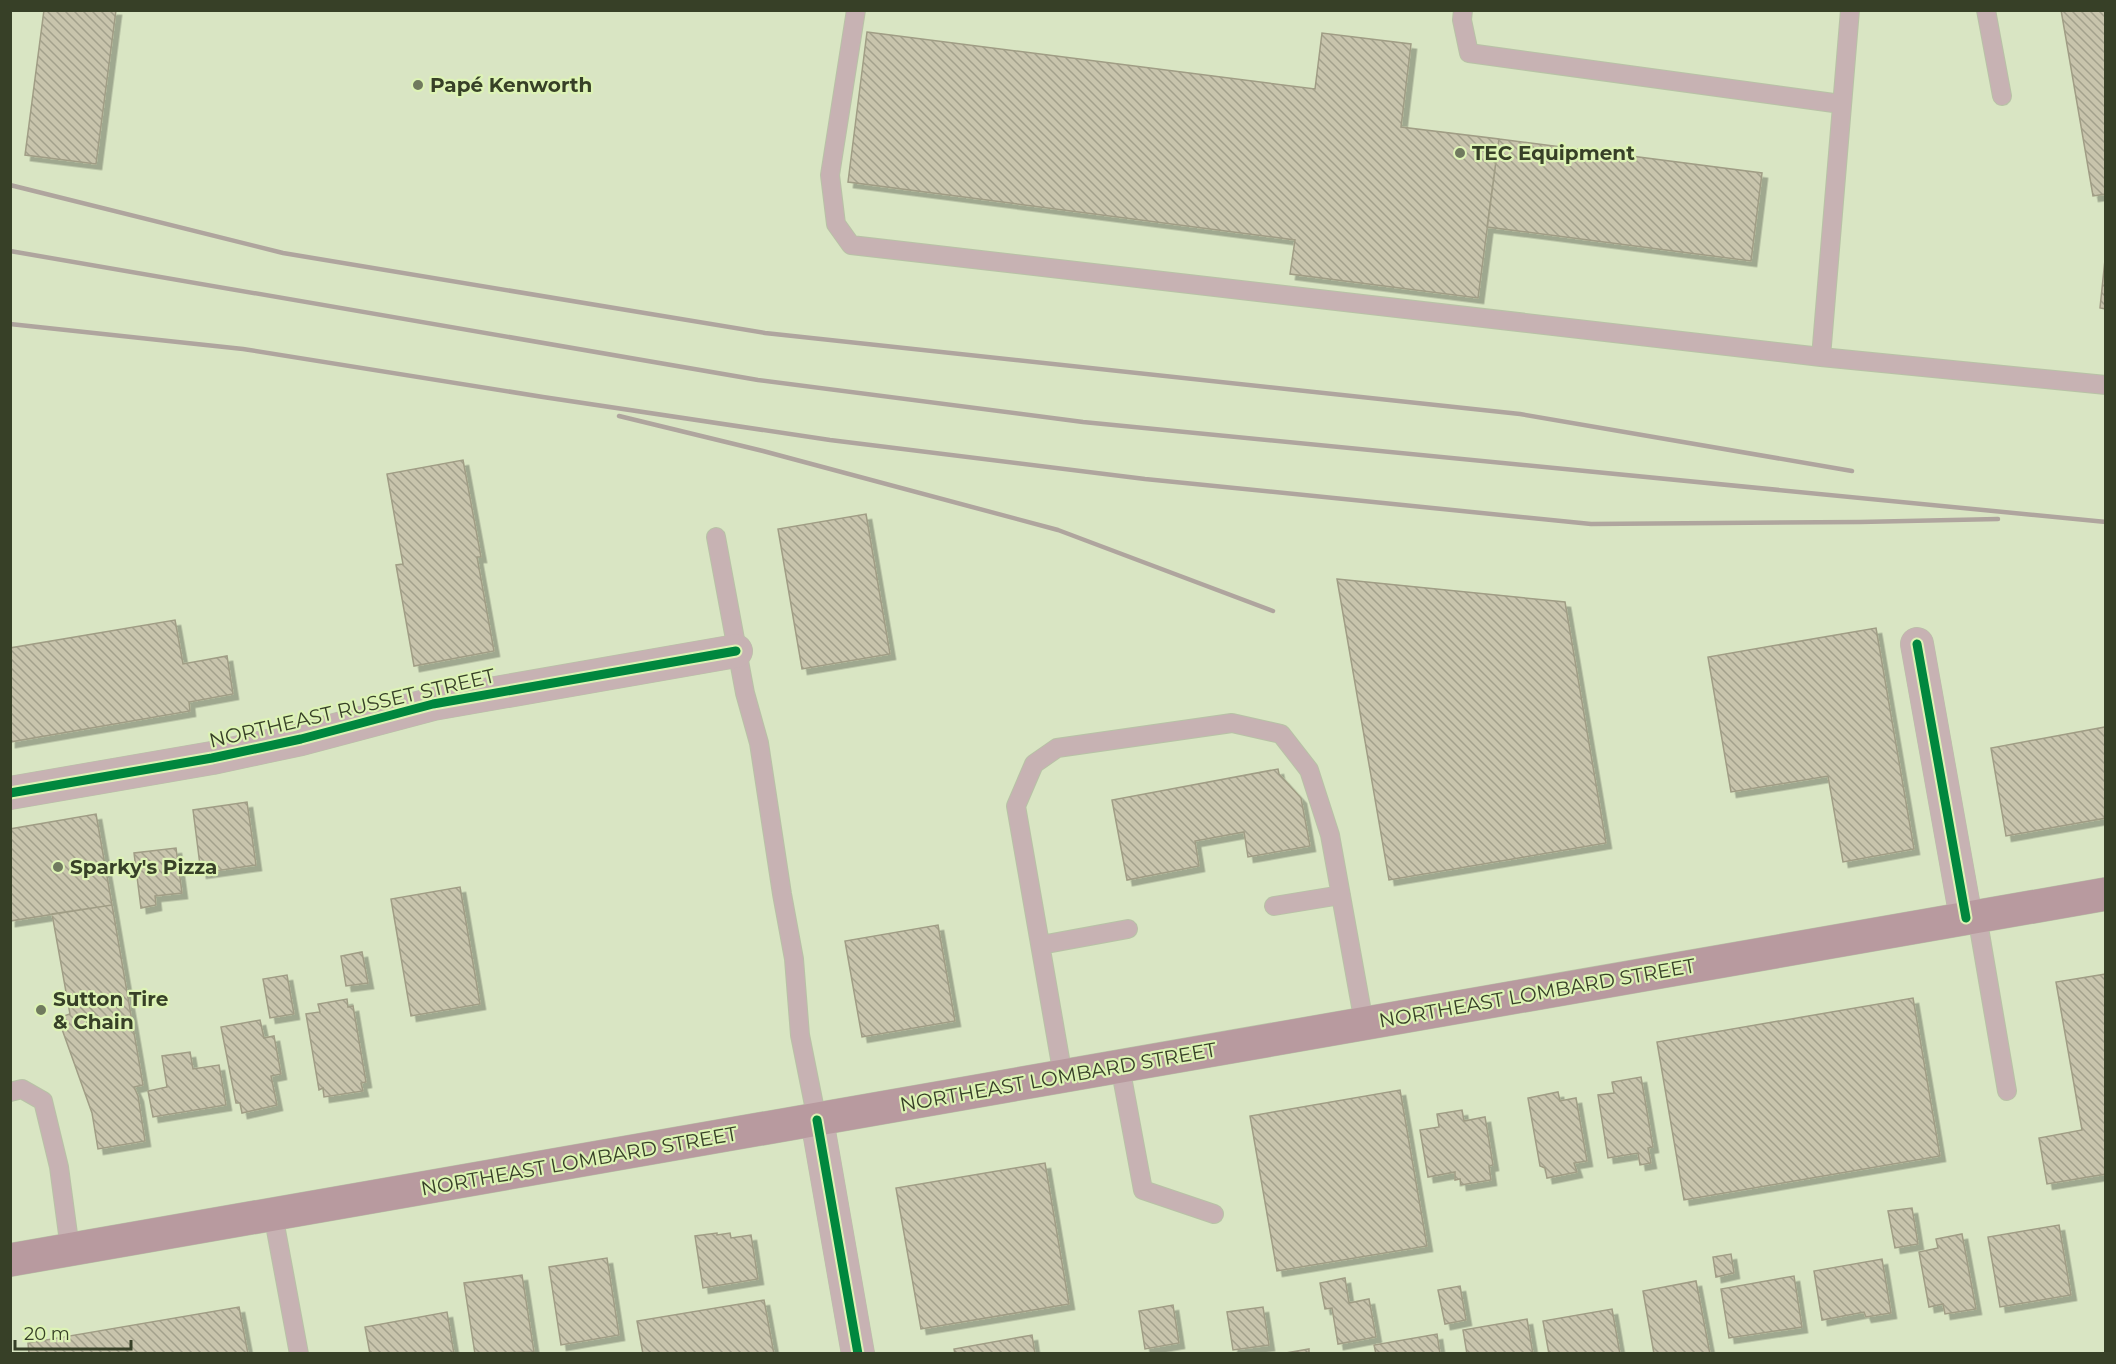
<svg xmlns="http://www.w3.org/2000/svg" width="2116" height="1364" viewBox="0 0 2116 1364" font-family="Montserrat,sans-serif">
<defs>
<pattern id="building-back-hatch" width="6" height="6" patternUnits="userSpaceOnUse" patternTransform="scale(1.5)"><rect width="6" height="6" fill="#c8c4ac"/><path d="M-1 5l2 2M0 0l6 6M5-1l2 2" fill="none" stroke="#a3a18c"/></pattern>
<filter id="shadow"><feDropShadow dx="5.5" dy="5.5" stdDeviation="0" flood-color="#0004"/></filter>
</defs>
<rect width="100%" height="100%" fill="#d9e5c3"/>
<path fill="url(#building-back-hatch)" stroke="#a09d85" stroke-width="1.5" filter="url(#shadow)" d="M44,10H116L96,164L25,155Z
M2061,10H2106V194L2093,196Z
M867,32L1315,89L1322,33L1411,44L1401,127L1499,139L1478,298L1290,274L1295,240L848,182Z
M1499,139L1762,173L1751,261L1487,227Z
M2106,250V309L2100,308Z
M463,460L481,557H477L494,651L414,666L396,565L403,564L387,474Z
M866,514L890,654L802,669L778,529Z
M1337,579L1565,602L1606,843L1389,880Z
M175,620L183,664L227,656L233,694L189,702L190,711L10,742V648Z
M1876,628L1914,849L1843,862L1828,776L1731,792L1708,657Z
M2105,727L2106,818L2006,836L1991,748Z
M1278,769L1279,774L1301,798L1310,846L1248,857L1244,832L1195,841L1199,866L1127,880L1112,800Z
M247,802L256,865L201,873L193,810Z
M96,814L112,905L10,921V829Z
M176,848L182,893L155,896L156,905L141,908L134,853Z
M460,887L480,1004L411,1016L391,899Z
M112,905L143,1085L134,1087L138,1096L145,1141L98,1149L92,1113L58,1018L70,1014L52,914Z
M938,925L955,1021L862,1037L845,941Z
M362,952L368,983L346,986L341,956Z
M2106,974V1174L2047,1184L2039,1138L2082,1130L2056,982Z
M287,975L294,1014L270,1018L263,979Z
M1913,998L1940,1156L1684,1200L1657,1042Z
M347,999L348,1007L353,1006L366,1082L361,1083L363,1091L324,1097L323,1088L319,1090L306,1014L320,1012L318,1004Z
M260,1020L264,1038L274,1036L281,1074L271,1076L277,1105L242,1113L240,1103H236L221,1027Z
M190,1052L193,1069L219,1065L226,1105L153,1117L148,1091L167,1087L162,1056Z
M1641,1077L1653,1147L1648,1148L1651,1163L1640,1165L1638,1153L1608,1158L1598,1095L1614,1093L1612,1082Z
M1400,1090L1427,1246L1277,1271L1250,1116Z
M1558,1092L1560,1101L1576,1098L1587,1161L1574,1163L1577,1172L1547,1178L1545,1168L1540,1166L1528,1098Z
M1462,1110L1464,1121L1485,1117L1493,1165L1489,1166L1491,1180L1461,1185L1460,1179L1455,1180V1172L1428,1177L1420,1130L1439,1127L1437,1114Z
M1045,1163L1069,1304L921,1329L896,1188Z
M1912,1208L1918,1244L1895,1248L1888,1211Z
M2059,1225L2071,1295L2000,1307L1988,1237Z
M717,1233V1235L730,1233L731,1238L751,1235L758,1279L703,1288L695,1236Z
M1962,1234L1976,1309L1945,1314L1943,1304L1929,1307L1919,1252L1938,1248L1936,1239Z
M1731,1254L1734,1273L1716,1277L1713,1257Z
M607,1258L619,1335L561,1345L549,1267Z
M1882,1259L1891,1313L1866,1317L1864,1312L1822,1320L1814,1271Z
M522,1275L534,1352L475,1354L464,1283Z
M1794,1276L1802,1327L1729,1338L1721,1289Z
M1345,1278L1349,1303L1369,1299L1376,1337L1338,1344L1332,1308L1325,1309L1320,1283Z
M1696,1281L1710,1354H1654L1643,1291Z
M1460,1286L1466,1320L1445,1324L1438,1290Z
M764,1300L774,1354H643L637,1321Z
M1173,1305L1179,1343L1145,1349L1139,1311Z
M239,1307L248,1354H29L28,1343Z
M1263,1307L1269,1345L1233,1350L1227,1312Z
M1612,1309L1620,1354H1549L1543,1321Z
M447,1312L454,1354H370L365,1327Z
M1527,1319L1533,1354H1467L1463,1330Z
M1437,1334L1440,1354H1376L1374,1345Z
M1032,1335L1035,1354H955L954,1349Z
M1309,1349V1354H1280Z"/>
<g fill="none" stroke-linecap="round" stroke-linejoin="round">
<g stroke="#b8c2a6" stroke-width="20">
<path id="service" d="M856,10L830,175L836,224L851,245L1821,357L1850,10
M1463,10L1462,20L1469,53L1841,104
M1986,10L2002,96
M1821,357L2106,385
M716,537L745,693L759,743L782,894L794,959L800,1035L817,1120
M1274,906L1341,895
M1977,916L2007,1091
M1041,945L1128,929
M1120,1066L1143,1190L1214,1214
M1063,1076L1016,806L1034,764L1057,748L1232,723L1281,734L1309,770L1330,835L1364,1023
M10,1092L22,1089L43,1101L59,1167L70,1249
M273,1214L299,1354"/>
</g>
<g stroke="#b8c2a6" stroke-width="34">
<path id="minor" d="M1917,644L1966,918
M10,793L212,758L301,739L433,704L736,651
M817,1120L858,1354"/>
</g>
<g stroke="#b8c2a6" stroke-width="34">
<path id="primary" d="M10,1260L2106,894"/>
</g>
<use href="#service" stroke="#c7b2b3" stroke-width="18"/>
<use href="#minor" stroke="#c7b2b3" stroke-width="33"/>
<use href="#primary" stroke="#b89a9f" stroke-width="33"/>
<path stroke="#afa59e" stroke-width="4.5" d="M10,185L283,253L765,333L1520,414L1852,471
M10,251L758,380L1083,422L2106,522
M10,324L243,349L543,397L830,440L1145,479L1591,524L1860,522L1998,519
M619,416L763,451L1058,530L1273,611"/>
<g stroke="#ddf3b5" stroke-width="13">
<path id="cycleway" d="M1917,644L1966,918
M10,793L212,758L301,739L433,704L736,651
M817,1120L858,1354"/>
</g>
<use href="#cycleway" stroke="#00873e" stroke-width="9"/>
</g>
<g fill="#707a5e" stroke="#ddf3b5" stroke-width="2">
<circle cx="418" cy="85" r="6"/>
<circle cx="1460" cy="153" r="6"/>
<circle cx="58" cy="867" r="6"/>
<circle cx="41" cy="1010" r="6"/>
</g>
<g text-anchor="middle" dominant-baseline="central" stroke-width="4.5" stroke-linejoin="round" paint-order="stroke">
<g font-size="20" font-weight="bold" fill="#374027" stroke="#ddf3b5" text-anchor="start">
<text x="430" y="85">Papé Kenworth</text>
<text x="1472" y="153">TEC Equipment</text>
<text x="70" y="867">Sparky's Pizza</text>
<text x="53" y="999">Sutton Tire<tspan x="53" dy="23">&amp; Chain</tspan></text>
</g>
<g font-size="20" fill="#374027" stroke="#ddf3b5">
<text transform="translate(352 708) rotate(-13)">NORTHEAST RUSSET STREET</text>
<text transform="translate(1537 993) rotate(-10)">NORTHEAST LOMBARD STREET</text>
<text transform="translate(1058 1077) rotate(-10)">NORTHEAST LOMBARD STREET</text>
<text transform="translate(579 1161) rotate(-10)">NORTHEAST LOMBARD STREET</text>
</g>
</g>
<rect width="2116" height="1364" fill="none" stroke="#374027" stroke-width="24"/>
<path d="M15 1340v9h116v-9" fill="none" stroke="#374027" stroke-width="3"/>
<text x="24" y="1340" font-size="18" fill="#374027" stroke="#ddf3b5" stroke-width="4.5" paint-order="stroke">20 m</text>
</svg>
